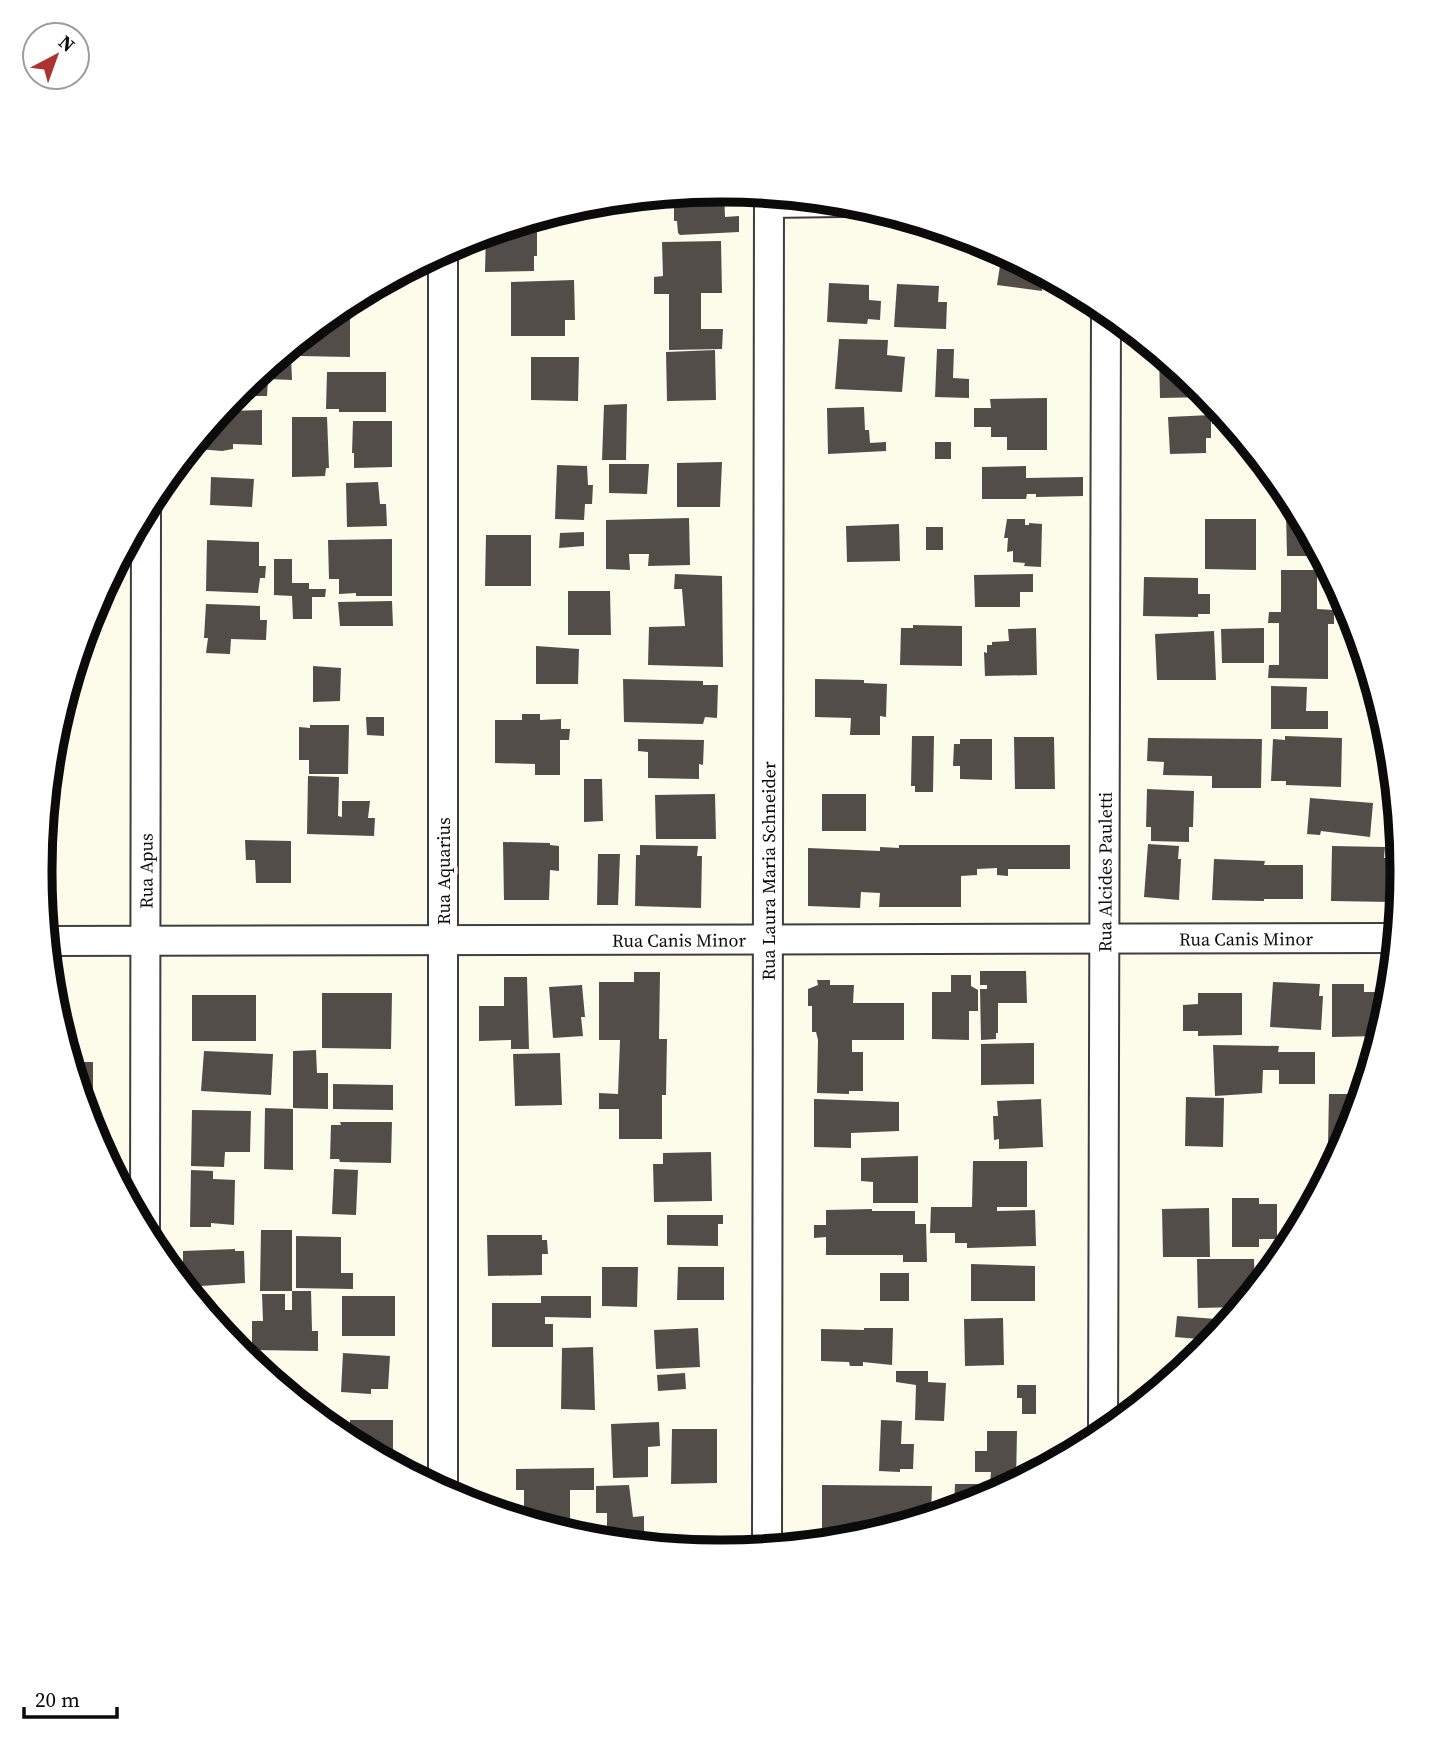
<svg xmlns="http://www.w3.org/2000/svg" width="1442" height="1742" viewBox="0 0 1442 1742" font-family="'Source Serif 4',serif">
<rect width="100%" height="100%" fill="#fdfbea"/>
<path fill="#524d48" d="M724,191L725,217L739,216V232L680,235L678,233L677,221H674V195Z
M576,207V220L537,219Z
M525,222H537V256H534V271L485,272L486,234Z
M721,241L722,293H701V329H723L722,349L669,350V294H654V277L663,276L662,242Z
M1002,253L1044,275L1042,291L997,285Z
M574,280L575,320H565V336H511V282Z
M829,283L869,285V300L881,301L880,320L868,319L867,324L827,322Z
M897,284L939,286L938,302H947L946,329L894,327Z
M350,301V357L301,356V339Z
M839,339L888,340L887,355L905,357L902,392L835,389Z
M937,349H954L953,378L969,379V398L935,397Z
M715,350L716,400L667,401L666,352Z
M1159,354L1194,382V385L1203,390L1209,397L1160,398Z
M280,356H291L292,380L268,379L267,396H234Z
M531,357H579L578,401L531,400Z
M327,372H386V412H339V409H326Z
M1047,398V450H1007V437H991V427H974V408H991L990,399Z
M627,404L626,460H602L604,405Z
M864,407L865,430H869L870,443L886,442V451L828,454L827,408Z
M1212,407H1217L1223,414L1222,424H1212Z
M262,410V445L233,444V449L222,451L198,449L199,440L222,411Z
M1211,415V438H1206V453L1170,454L1168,417Z
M292,417H327L329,468H326L325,476L292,477Z
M353,421H392V467L354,468V453H352Z
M935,442H951V459H935Z
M722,462L720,507H677V463Z
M609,464H649L647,494L609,493Z
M557,465L587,466L588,485H593L592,504H585L584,520L555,519Z
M1026,466V478L1083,477V496L1036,497V494H1027L1026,499H982V467Z
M211,477L254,479L252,507L210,505Z
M378,482L380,504H386L387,526L347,527L346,483Z
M1286,511H1297L1306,529L1307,556H1287Z
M689,518L690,565L648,566L649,554H629L630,570L606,569V520Z
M1007,519H1025V525H1029V523L1042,524L1041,567L1024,566L1025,563L1013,562V551L1007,552L1008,538H1004Z
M1205,519H1256V570L1205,569Z
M899,524L900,561L847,562L846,526Z
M926,527H943V550H926Z
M584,532V546L559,548L560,533Z
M486,535H531V586H485Z
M392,539V596H356V593L339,594V579H329L328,540Z
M207,540L259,542V566H266L265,578H260L258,593L206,591Z
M274,559H292V583H309V589H326L325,597H312V619H293L292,596L274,595Z
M1281,570H1317V609L1334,610V624H1328V679L1268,678L1269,665H1279V623H1268L1269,612H1281Z
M675,574L722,576L723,667L648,665L649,627L685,626L682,589H674Z
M1033,574V592H1020V607H975L974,575Z
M1144,577L1198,578V594H1210V614H1198V617L1143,616Z
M568,591H610L611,635H568Z
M392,601L393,626H340L338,602Z
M96,603L95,635H85L92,610Z
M206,604L260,606V620H267L266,640L231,639L230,654L206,653L208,638H204Z
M913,625L962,626V666L900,665L901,628H913Z
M1036,628L1037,675L985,676L984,652L987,653V645H992V642L1009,641L1008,629Z
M1264,628V663H1222L1221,629Z
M1214,631L1216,680H1157L1155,634Z
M536,646L579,649L578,684H536Z
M313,666L341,668L340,701L313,702Z
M623,679L703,681V685H718L717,718L705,717L703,724L624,722Z
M815,679L864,680V683L887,684L886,717L880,716V735H850L851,718L815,717Z
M1271,686L1307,687L1306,711H1328V729H1271Z
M522,714H540V720L561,719V729H570L569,740H560V775H535V764L495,763V720H522Z
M366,717H384V736L367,735Z
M310,725H349L348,774H309V760H299V727L310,728Z
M912,736H934L933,792H915V786H911Z
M1285,736L1342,738L1341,787L1286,785V781H1271L1273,739L1285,740Z
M1014,737H1054L1055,789H1015Z
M1148,738L1262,739L1261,788H1212V776L1163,775L1164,762L1147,761Z
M638,739L704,740L703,765L699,764V779L648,778V752L638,751Z
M960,739H992V780L960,779V766H953L954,744H960Z
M308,776L339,777L338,816L342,817V801H370L368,818H375L374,836L307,834Z
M584,779H602L603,821L584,822Z
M1147,789L1194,791L1193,827H1189V842L1151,841V827H1146Z
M715,794L716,839H656L655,795Z
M822,794H866V831H822Z
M1310,798L1373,803L1370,837L1321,831L1320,835L1307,834Z
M47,801H49V838H43Z
M245,840L291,841V883H256L255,860H246Z
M503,842L550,843V845L559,846V871L550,870L549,900H504Z
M1148,844L1179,846L1178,859H1181L1179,900L1144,897Z
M640,845L698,846L697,856H702L701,908L635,906L636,855H640Z
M899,845H1070V869H1008V876L997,875V868L977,869V875L961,876V907H879L880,893L861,892L860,908L808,906V848L880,851V847L899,848Z
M1332,846L1385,847L1384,858H1395L1393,902L1331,901Z
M598,854H620L618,905H597Z
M1214,859L1265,861L1264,865H1303V899H1264V901L1212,900Z
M980,971H1026L1027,1003H998V1033H996V1039L981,1040L980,989H987V985H980Z
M634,972H660L659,1039H667L666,1095H662V1139H619V1109H599V1093L618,1094L620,1040H599V982H634Z
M951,975H971V986L978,990V1011H969V1040L932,1039V992H951Z
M504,977H527L529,1049H511V1040L479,1041V1006H504Z
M817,980H830V985H854L853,1003H904V1040H852V1052H863V1091H849V1094L817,1093L818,1040L816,1032H812V1006H808V989L818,985Z
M1273,982L1320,984L1319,996H1323L1321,1030L1270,1027Z
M1332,984H1364V992H1384V1020L1379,1036L1332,1037Z
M582,985L585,1017H581L583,1036L553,1038L549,987Z
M322,993H392L391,1049L322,1048Z
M1198,993H1242V1035L1198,1036V1031H1183V1005L1198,1004Z
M192,995H256V1041H192Z
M1034,1043V1084L981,1085V1044Z
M1213,1045L1279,1046L1278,1052H1315V1084H1279V1070H1263L1262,1093L1215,1096Z
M316,1050L317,1073H328V1109L293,1108V1051Z
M204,1051L273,1054L271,1095L201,1091Z
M560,1053L562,1105L515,1106L513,1054Z
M71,1062H93V1108H85Z
M333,1084L393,1085V1110L333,1109Z
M1329,1094H1361L1350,1132L1342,1146H1328Z
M1186,1097L1224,1098L1223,1147L1185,1146Z
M814,1099L899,1102V1131L851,1133V1148L814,1147Z
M1041,1099L1043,1147L999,1149V1139L994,1140L993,1116H998L997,1101Z
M265,1108L293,1109V1170L264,1169Z
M192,1110L251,1111L250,1152H225L224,1167L191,1166Z
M340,1122H392L391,1163L340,1162L339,1159H330L331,1125H341Z
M711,1152L712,1201L654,1202L653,1164H663V1153Z
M918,1156V1203H873V1182L861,1181V1158Z
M973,1161H1027V1207H997V1211L1035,1210L1036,1246L967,1248V1243H955V1233H930L931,1207H972Z
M334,1169L358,1170L356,1215L332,1214Z
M191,1170L213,1171V1179L235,1180L234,1225L211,1223V1227H190Z
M1232,1198H1259V1204H1277V1239H1259V1247H1232Z
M1209,1208L1210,1257H1163L1162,1209Z
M872,1209V1211H915V1224H926L927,1262H903V1255H826V1237L814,1238V1225H826V1210Z
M667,1215H723V1224H718V1246L667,1245Z
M261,1230H292V1291H260Z
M487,1235H542V1240H547L548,1254H542V1275L488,1276Z
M296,1236L341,1237V1273H353V1289L296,1288Z
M235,1249V1251H244L245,1283L186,1287L183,1284V1251Z
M1197,1259H1254L1255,1289L1240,1307L1198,1308Z
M971,1264L1035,1266V1301H971Z
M602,1267H638L637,1307L602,1306Z
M678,1267H724V1300H677Z
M880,1273H909V1301H880Z
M292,1291H311L312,1331H318V1351L252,1350V1321H263L262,1294H285V1310H292Z
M342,1296H395V1336H342Z
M541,1296H591V1318L545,1317V1324H553V1347H492V1303H541Z
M1177,1316L1229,1320L1197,1357L1199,1339L1175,1337Z
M1003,1318L1004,1365L965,1366L964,1319Z
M698,1328L700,1367L656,1369L654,1330Z
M864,1328H893L892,1365L863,1362V1366H850L849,1362L821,1361V1329L864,1330Z
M593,1347L595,1410L561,1409L562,1348Z
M240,1353H256V1366L241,1353Z
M343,1353L390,1356L388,1389H371V1394L341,1392Z
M1165,1367H1184L1164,1384Z
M896,1371H928V1382L946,1383L944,1421L915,1420L916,1385L896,1382Z
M685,1373L686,1389L658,1391L657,1375Z
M1017,1385H1036V1414H1022V1398H1017Z
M350,1420H393V1454H374L350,1441Z
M881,1420L902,1421L901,1444H914L913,1469H900V1472L879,1471Z
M659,1422L660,1446L648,1447V1477L613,1478L611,1424Z
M672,1429H717V1483L671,1484Z
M987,1431H1017L1016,1481L1012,1484H991V1495L954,1508L955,1484H990L991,1472H975V1451H987Z
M594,1468V1490H570V1527H548L524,1519V1490H516V1469Z
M629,1485L633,1517L644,1516V1536L607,1537V1513H596V1486Z
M822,1485L932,1486L931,1515L861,1537H822Z"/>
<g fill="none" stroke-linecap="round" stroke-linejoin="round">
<g stroke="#3e3e3e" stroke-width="32">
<g id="minor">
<path d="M769,203L843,202"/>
<path d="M443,251V1491"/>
<path id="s1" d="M47,941L1395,938"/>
<path id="s2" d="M145,1231L146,509"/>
<path id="s3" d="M1103,1434L1106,310"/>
<path id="s4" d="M767,1547L769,195"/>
</g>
</g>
<use href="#minor" stroke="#fff" stroke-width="28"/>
</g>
<g text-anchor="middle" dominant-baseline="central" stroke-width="7" stroke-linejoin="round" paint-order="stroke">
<g font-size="18" fill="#0b0b0b" stroke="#fff">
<text stroke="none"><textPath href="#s2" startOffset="360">Rua Apus</textPath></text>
<text transform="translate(443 871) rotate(-90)">Rua Aquarius</text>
<text stroke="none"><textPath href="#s4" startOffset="676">Rua Laura Maria Schneider</textPath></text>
<text stroke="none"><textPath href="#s3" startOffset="562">Rua Alcides Pauletti</textPath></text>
<text stroke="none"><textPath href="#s1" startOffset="1199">Rua Canis Minor</textPath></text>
<text stroke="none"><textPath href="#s1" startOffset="632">Rua Canis Minor</textPath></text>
</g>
</g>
<path d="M0 0H1442V1742H0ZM720 202H722A668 668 0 0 1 1390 870V872A668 668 0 0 1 722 1540H720A668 668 0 0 1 52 872V870A668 668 0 0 1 720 202Z" fill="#fff" fill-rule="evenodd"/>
<path fill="none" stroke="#0b0b0b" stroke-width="9" d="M720 202H722A668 668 0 0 1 1390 870V872A668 668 0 0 1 722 1540H720A668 668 0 0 1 52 872V870A668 668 0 0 1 720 202Z"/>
<g transform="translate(56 56) rotate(41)"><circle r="33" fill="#ffffff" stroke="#9d9d9d" stroke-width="2"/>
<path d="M0-5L12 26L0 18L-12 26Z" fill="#ad3330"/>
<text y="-10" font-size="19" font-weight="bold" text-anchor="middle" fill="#0b0b0b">N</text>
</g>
<path d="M24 1707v10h93v-10" fill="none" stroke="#0b0b0b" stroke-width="3.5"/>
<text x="35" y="1707" font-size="21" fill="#0b0b0b" stroke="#ffffff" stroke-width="5" paint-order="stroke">20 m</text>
</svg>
